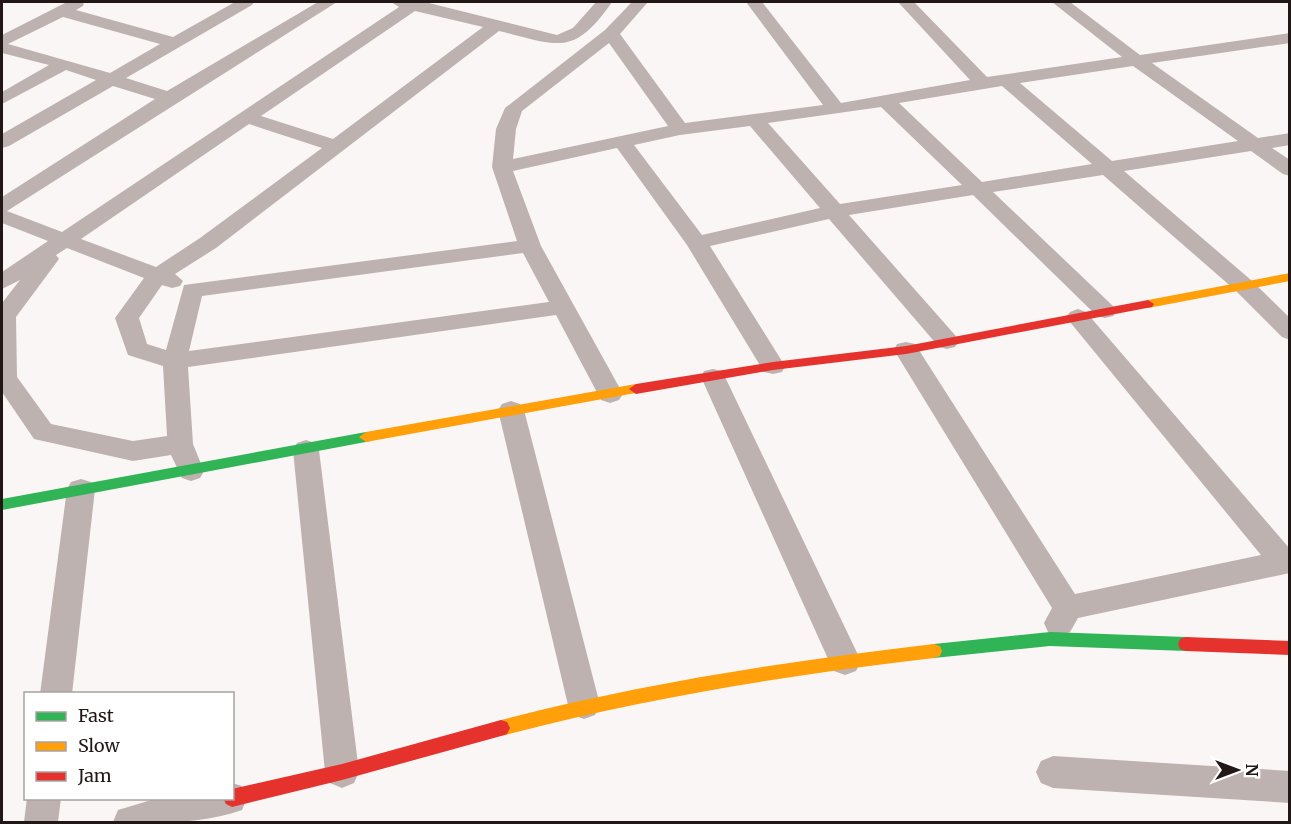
<svg xmlns="http://www.w3.org/2000/svg" width="1291" height="824" viewBox="0 0 1291 824" font-family="Merriweather,serif">
<rect width="100%" height="100%" fill="#faf6f6"/>
<g fill="none" stroke-linecap="round" stroke-linejoin="round">
<path fill="#bdb2af" fill-rule="evenodd" d="M67,2H84L83,6L76,10L173,37L235,2H254L252,5L126,78L167,91L318,2H337L7,211L62,232L399,7L391,2H425L557,35L573,28L596,2H612C573,58 558,45 499,31L216,248L175,274L183,281L180,286L172,288L162,285L139,318L147,344L166,350L184,285L517,241L492,167L496,129L505,108L605,30L632,2H648L620,34L685,123L823,105L746,2H762L841,103L970,80L898,2H914L987,77L1122,57L1052,2H1070L1140,55L1290,33V43L1152,63L1258,138L1290,133V145L1272,148L1290,160V176L1283,174L1251,151L1124,171L1251,280L1290,318V340L1282,337L1235,290L1103,175L993,192L1113,306L1117,311L1113,316L1105,318L1097,316L973,195L849,215L955,335L959,341L955,347L947,349L939,347L829,219L710,246L785,366L782,372L773,374L764,372L687,245L617,148L513,171L541,246L623,394L619,400L610,403L601,400L556,315L188,367L193,444L204,471L200,478L191,481L182,478L171,455L133,461L34,439L2,392V303L20,280L2,289V272L48,241L2,223V197L155,99L113,86L9,146L2,148V134L96,80L66,70L2,104V92L49,65L2,53V35ZM415,11L483,27L333,139L261,116ZM63,17L160,44L110,73L8,44ZM609,43L668,126L513,159L516,129L522,111ZM1133,66L1238,141L1112,161L1020,83ZM1002,86L1092,164L982,182L899,103ZM881,107L962,185L840,204L768,123ZM249,124L322,148L200,238L156,267L81,239ZM750,126L820,208L702,235L634,145L680,135ZM67,248L144,278L115,318L128,355L163,366L167,436L133,441L51,424L17,377L16,317L59,259L56,255ZM523,253L549,302L189,351L202,296Z
M1078,309L1086,312L1290,549V573L1078,618L1070,632L1059,636L1048,632L1044,623L1052,608L894,350L897,344L906,342L915,344L1075,594L1261,555L1070,322L1066,317L1070,312Z
M713,369L722,371L725,377L861,661L856,671L845,675L834,671L829,661L701,377L704,371Z
M511,401L520,404L524,410L600,705L595,715L584,719L573,715L568,705L498,410L502,404Z
M306,440L315,443L319,450L359,772L354,783L342,788L330,783L325,772L293,450L297,443Z
M81,479L91,482L95,489L72,694H40L67,489L71,482Z
M1053,756L1290,771V803L1053,788L1041,783L1036,772L1041,761Z
M232,783L242,786L247,798L242,810C203,824 154,824 113,822L118,810L158,798H232Z
M27,798H61L58,822H24Z"/>
<path fill="#30b455" fill-rule="evenodd" d="M366,432L373,437L371,441L2,510V499Z
M1050,632L1186,637L1192,639L1194,644L1192,649L1186,651L1050,646L934,658L928,656L926,651L928,646L934,644Z"/>
<path fill="#ff9f0a" fill-rule="evenodd" d="M1290,273V281L1148,308L1142,304L1148,300Z
M636,384L641,386L643,389L641,392L366,442L359,437L366,432Z
M934,644L940,646L942,651L940,656L934,658C788,675 644,698 501,736L495,734L492,728L495,722L501,720C644,683 788,661 934,644Z"/>
<path fill="#e5322d" fill-rule="evenodd" d="M1148,300L1154,304L1152,307L906,354L773,370L636,394L629,389L636,384L773,362L906,346Z
M1186,637L1290,641V655L1186,651L1180,649L1178,644L1180,639Z
M501,720L507,722L510,728L507,734L501,736L342,780L232,807L226,804L223,798H232V789L342,764Z"/>
</g>
<rect width="1291" height="824" fill="none" stroke="#201716" stroke-width="6"/>
<rect x="24" y="692" width="210" height="108" fill="#ffffff" stroke="#a6a2a2" stroke-width="1.5"/>
<rect x="36" y="712" width="30" height="9" fill="#30b455" stroke="#a6a2a2" stroke-width="1.5"/>
<text x="78" y="722" font-size="18" fill="#201716">Fast</text>
<rect x="36" y="742" width="30" height="9" fill="#ff9f0a" stroke="#a6a2a2" stroke-width="1.5"/>
<text x="78" y="752" font-size="18" fill="#201716">Slow</text>
<rect x="36" y="772" width="30" height="9" fill="#e5322d" stroke="#a6a2a2" stroke-width="1.5"/>
<text x="78" y="782" font-size="18" fill="#201716">Jam</text>
<g transform="translate(1237 770) rotate(90)" stroke="#ffffff" stroke-width="4.5" paint-order="stroke">
<path d="M0-4.5L10 22L0 15L-10 22Z" fill="#201716"/>
<text y="-9" font-size="16" font-weight="bold" text-anchor="middle" fill="#201716">N</text>
</g>
</svg>
